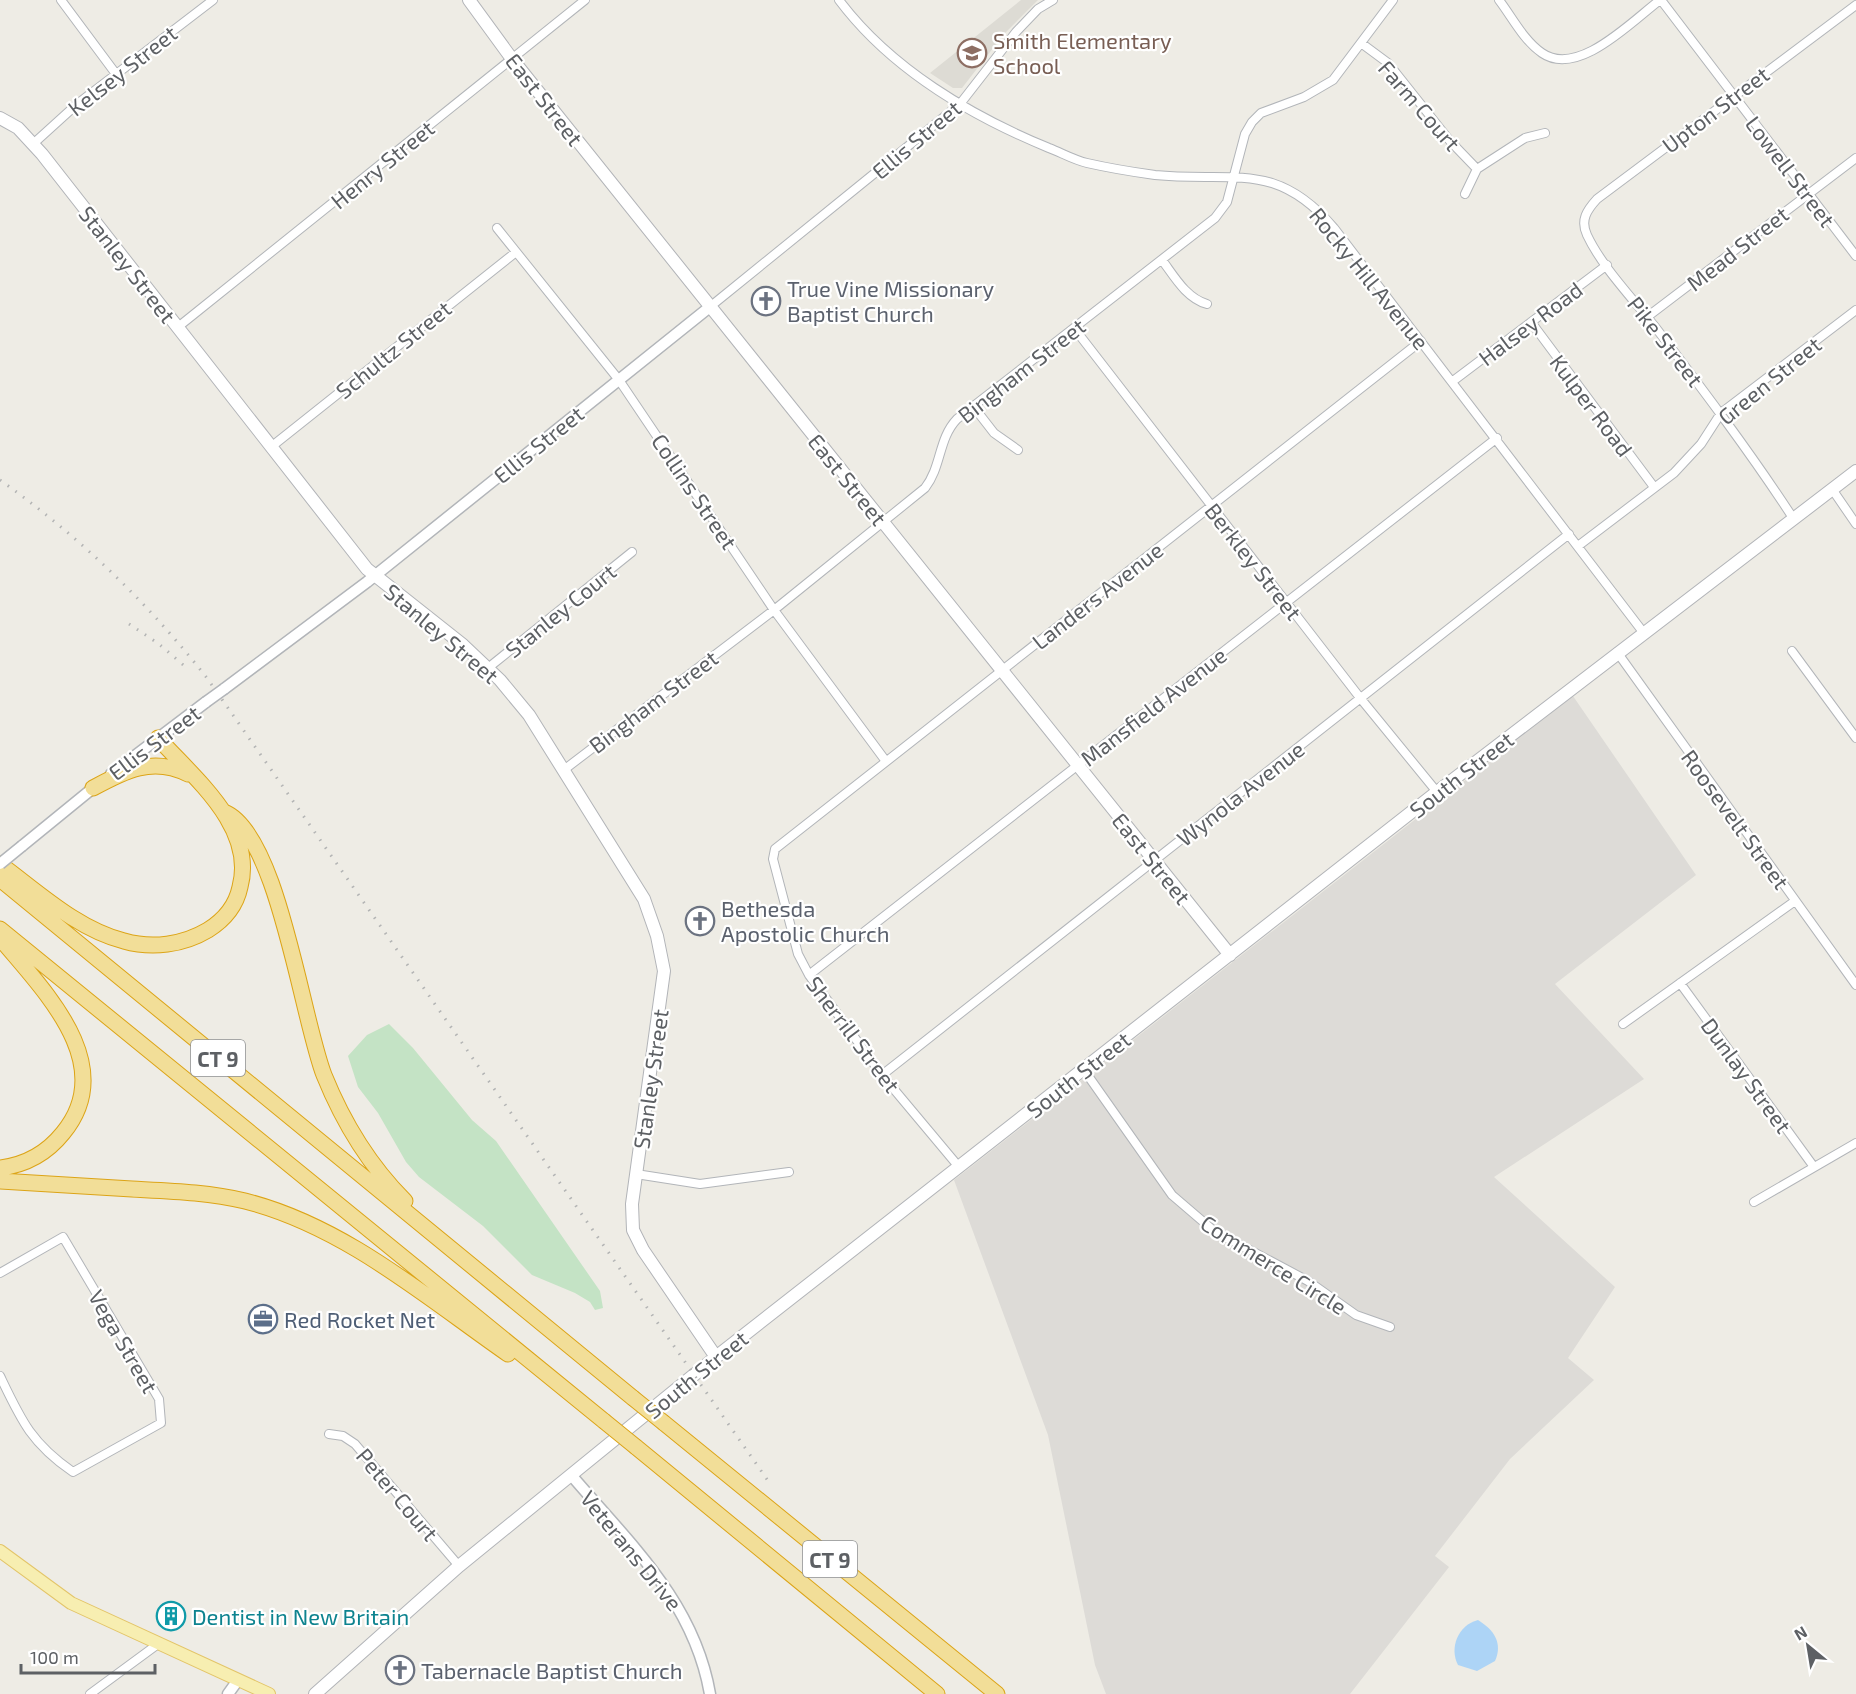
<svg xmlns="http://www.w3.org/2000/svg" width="1856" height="1694" viewBox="0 0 1856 1694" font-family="'Exo 2',sans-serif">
<rect width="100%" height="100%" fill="#eeece5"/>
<path fill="#dddbd7" d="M1573,696L1696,875L1555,984L1644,1079L1494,1177L1615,1287L1568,1358L1594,1380L1510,1459L1435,1556L1449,1567L1350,1694H1106L1095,1665L1048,1435L954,1180Z"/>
<path fill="#dddbd4" d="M1021,0H1038L1004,34L962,88H953L930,73Z"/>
<path fill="#c4e3c5" d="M389,1024L413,1048L472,1120L496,1141L600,1291L603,1308L595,1310L590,1302L575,1293L532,1275L483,1226L419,1177L406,1162L378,1113L358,1087L348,1056L367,1035Z"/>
<path fill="#add4f6" d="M1478,1620C1494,1630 1503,1643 1495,1661L1477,1671L1458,1665C1449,1648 1458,1625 1478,1620Z"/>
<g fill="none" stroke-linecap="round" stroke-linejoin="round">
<g stroke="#b2b5b9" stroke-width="10">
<path id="minor" d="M61,0L116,74
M839,0C890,68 971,116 1049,148C1062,153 1074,160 1087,163C1109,168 1133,172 1155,175C1233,183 1275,159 1334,228L1643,632
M1499,0C1512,17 1524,41 1542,53C1578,78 1632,21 1660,0
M1661,0L1856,256
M1361,43L1388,63L1450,141L1477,169
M33,144L76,105L213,0
M1465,194L1477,169L1525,138L1545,133
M497,228L619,380L774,610L885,760
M1162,260C1174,276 1186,298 1207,304
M711,306L960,104L1016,32L1038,9L1053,0
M1647,317L1856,158
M1531,322L1654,487
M178,327L585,0
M1074,328L1361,699L1437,792
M1453,381L1607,265
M973,406L994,433L1018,450
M271,447L516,252
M1832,489L1856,524
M1793,518C1750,452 1703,390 1656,328C1634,300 1602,267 1587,235C1580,220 1587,210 1597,199L1856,5
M1578,546L1674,473L1701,444L1721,413L1856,310
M1792,651L1856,738
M1617,652L1856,985
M488,668L632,552
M565,769L774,610L925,488C942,466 938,439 957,419L1215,218L1227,202L1245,134L1252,122L1261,113L1304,97L1333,80L1393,0
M809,975L1497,438
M1680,983L1814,1167
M1623,1024L1795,901
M1084,1070L1172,1195L1214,1231L1308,1281L1356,1315L1390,1327
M882,1075L1569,534
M959,1167L882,1075L809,975L798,954L773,859L775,849L1421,341
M636,1174L700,1184L789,1172
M1754,1202L1856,1143
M0,1273L63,1237L159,1399L161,1423L73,1472C31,1443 21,1420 0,1376
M329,1434L343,1436L355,1444L459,1566
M90,1694L158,1644"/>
</g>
<g stroke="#b2b5b9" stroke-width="13">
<path id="tertiary" d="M224,689L367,582L711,306
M111,774L206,702
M22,846L98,784
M572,1476C630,1544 694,1602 710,1694
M228,1694L238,1680"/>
</g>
<g stroke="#b2b4b8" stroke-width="14">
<path id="secondary" d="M469,0L512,59L1230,955
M0,118L18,128L42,154L367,569L463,645L500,680L529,715L644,899L657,936L664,971L632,1204L633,1230L643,1250L716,1357
M315,1694L459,1566L716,1357L1437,792L1856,471"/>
</g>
<g stroke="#e3c569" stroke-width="14">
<path id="primary" d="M0,1551L71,1603L269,1694"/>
</g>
<g stroke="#dca417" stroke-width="17">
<path id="motorway" d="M93,788C124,771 153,756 188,774
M224,812C278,833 302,1019 324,1075C343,1122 369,1165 405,1201
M0,864C38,892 77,929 124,941C152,949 183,945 208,930C224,920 236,906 240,887C256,827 194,778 158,738
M0,879L633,1398
M0,929L604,1421
M0,938C42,989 120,1064 63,1133C47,1153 25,1165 0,1168
M0,1181C44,1184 88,1186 132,1189C170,1191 208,1192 245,1201C344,1226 426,1297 508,1354
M664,1423L997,1694
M636,1447L937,1694"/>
</g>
<use href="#minor" stroke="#fff" stroke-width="8"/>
<use href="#tertiary" stroke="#fff" stroke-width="10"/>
<use href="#secondary" stroke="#fff" stroke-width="12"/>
<use href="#primary" stroke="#f7eeb1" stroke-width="12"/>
<use href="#motorway" stroke="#f2de98" stroke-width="15"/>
<path stroke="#b3b4b4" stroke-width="3" stroke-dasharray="1.5 8" stroke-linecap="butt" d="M0,480C79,536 147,602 207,678L771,1485
M129,624L159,644L189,670"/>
<g stroke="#b2b5b9" stroke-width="13" stroke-linecap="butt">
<path id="tertiary-bridge" d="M206,702L224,689
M0,864L22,846"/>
</g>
<g stroke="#dca417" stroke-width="17" stroke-linecap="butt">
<path id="motorway-bridge" d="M633,1398L664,1423
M604,1421L636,1447"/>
</g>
<use href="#tertiary-bridge" stroke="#fff" stroke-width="10"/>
<use href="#motorway-bridge" stroke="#f2de98" stroke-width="15"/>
</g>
<defs>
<g id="school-ring" transform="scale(1.5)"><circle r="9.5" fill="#fff" stroke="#8d6e63" stroke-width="1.5"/><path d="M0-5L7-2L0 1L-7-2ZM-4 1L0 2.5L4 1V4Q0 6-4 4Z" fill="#8d6e63"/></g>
<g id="church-ring" transform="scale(1.5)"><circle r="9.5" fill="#fff" stroke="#6b7280" stroke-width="1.5"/><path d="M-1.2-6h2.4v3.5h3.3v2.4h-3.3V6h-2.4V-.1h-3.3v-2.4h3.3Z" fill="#6b7280"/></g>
<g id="office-ring" transform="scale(1.5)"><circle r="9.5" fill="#fff" stroke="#5c6f8a" stroke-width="1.5"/><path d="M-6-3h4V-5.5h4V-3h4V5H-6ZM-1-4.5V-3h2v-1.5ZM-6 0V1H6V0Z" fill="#5c6f8a"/></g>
<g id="building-ring" transform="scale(1.5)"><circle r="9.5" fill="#fff" stroke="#0f9aa8" stroke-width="1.5"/><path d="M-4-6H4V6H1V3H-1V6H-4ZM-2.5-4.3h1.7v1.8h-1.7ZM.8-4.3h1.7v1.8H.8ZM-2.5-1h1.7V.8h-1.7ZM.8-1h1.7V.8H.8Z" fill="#0f9aa8"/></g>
</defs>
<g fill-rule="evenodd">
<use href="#school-ring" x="972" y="53"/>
<use href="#church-ring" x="766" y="301"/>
<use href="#church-ring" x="700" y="921"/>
<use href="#office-ring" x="263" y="1319"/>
<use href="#building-ring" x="171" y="1616"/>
<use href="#church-ring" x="400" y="1670"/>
</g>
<g text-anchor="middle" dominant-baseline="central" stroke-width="4.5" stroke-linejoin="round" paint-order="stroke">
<g fill="#fff" stroke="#8e9092" stroke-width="1.5">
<rect x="191" y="1040" width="54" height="36" rx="4.5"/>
<rect x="803" y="1541" width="54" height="36" rx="4.5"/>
</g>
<g font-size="21" font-weight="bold" fill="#5d6064">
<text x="218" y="1058">CT 9</text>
<text x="830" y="1559">CT 9</text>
</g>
<g font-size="22" fill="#785e54" stroke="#fff" text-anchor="start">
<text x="993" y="40">Smith Elementary<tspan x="993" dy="25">School</tspan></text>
</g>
<g font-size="22" fill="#5d6064" stroke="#fff">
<text transform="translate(122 70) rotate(-38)">Kelsey Street</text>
<text transform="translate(545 99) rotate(52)">East Street</text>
<text transform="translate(1420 105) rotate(49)">Farm Court</text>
<text transform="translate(1715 109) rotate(-37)">Upton Street</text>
<text transform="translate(916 139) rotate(-40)">Ellis Street</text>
<text transform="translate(382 164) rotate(-39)">Henry Street</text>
<text transform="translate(1791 171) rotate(53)">Lowell Street</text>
<text transform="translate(1737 248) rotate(-38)">Mead Street</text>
<text transform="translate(128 264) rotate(52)">Stanley Street</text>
<text transform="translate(1370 278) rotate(51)">Rocky Hill Avenue</text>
<text transform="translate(1530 323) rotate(-37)">Halsey Road</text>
<text transform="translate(1666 341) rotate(52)">Pike Street</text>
<text transform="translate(393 349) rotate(-39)">Schultz Street</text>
<text transform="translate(1021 370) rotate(-38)">Bingham Street</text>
<text transform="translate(1769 380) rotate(-39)">Green Street</text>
<text transform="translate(1592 405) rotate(53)">Kulper Road</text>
<text transform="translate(538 444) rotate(-39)">Ellis Street</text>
<text transform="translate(848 479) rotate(51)">East Street</text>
<text transform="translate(695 491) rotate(56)">Collins Street</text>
<text transform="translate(1254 561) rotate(52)">Berkley Street</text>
<text transform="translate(1097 595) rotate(-38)">Landers Avenue</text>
<text transform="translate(560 610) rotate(-39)">Stanley Court</text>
<text transform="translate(442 633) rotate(40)">Stanley Street</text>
<text transform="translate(653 701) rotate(-37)">Bingham Street</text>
<text transform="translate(1153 706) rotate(-38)">Mansfield Avenue</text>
<text transform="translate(154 742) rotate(-37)">Ellis Street</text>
<text transform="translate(1461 774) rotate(-38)">South Street</text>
<text transform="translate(1240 793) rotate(-38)">Wynola Avenue</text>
<text transform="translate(1736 819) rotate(54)">Roosevelt Street</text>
<text transform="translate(1152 858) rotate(51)">East Street</text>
<text transform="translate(854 1034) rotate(53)">Sherrill Street</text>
<text transform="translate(1078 1074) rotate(-38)">South Street</text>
<text transform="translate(1747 1075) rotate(54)">Dunlay Street</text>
<text transform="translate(650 1079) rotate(-82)">Stanley Street</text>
<text transform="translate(1274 1264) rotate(32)">Commerce Circle</text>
<text transform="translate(124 1341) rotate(60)">Vega Street</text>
<text transform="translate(696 1374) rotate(-39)">South Street</text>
<text transform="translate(398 1494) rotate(50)">Peter Court</text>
<text transform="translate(632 1550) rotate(51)">Veterans Drive</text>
</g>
<g font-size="22" fill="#5b616d" stroke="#fff" text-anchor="start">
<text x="787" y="288">True Vine Missionary<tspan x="787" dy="25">Baptist Church</tspan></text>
<text x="721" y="908">Bethesda<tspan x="721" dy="25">Apostolic Church</tspan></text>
<text x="421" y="1670">Tabernacle Baptist Church</text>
</g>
<g font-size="22" fill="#4e5e75" stroke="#fff" text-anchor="start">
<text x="284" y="1319">Red Rocket Net</text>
</g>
<g font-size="22" fill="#0d838f" stroke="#fff" text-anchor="start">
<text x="192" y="1616">Dentist in New Britain</text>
</g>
</g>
<g transform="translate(1808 1646) rotate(330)" stroke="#ffffff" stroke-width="4.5" paint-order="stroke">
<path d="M0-4.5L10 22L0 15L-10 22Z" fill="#5d6064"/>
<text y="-9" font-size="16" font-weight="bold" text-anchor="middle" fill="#5d6064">N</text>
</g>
<path d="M21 1664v9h134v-9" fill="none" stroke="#5d6064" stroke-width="3"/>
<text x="30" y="1664" font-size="18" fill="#5d6064" stroke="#ffffff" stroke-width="4.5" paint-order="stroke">100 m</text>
</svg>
